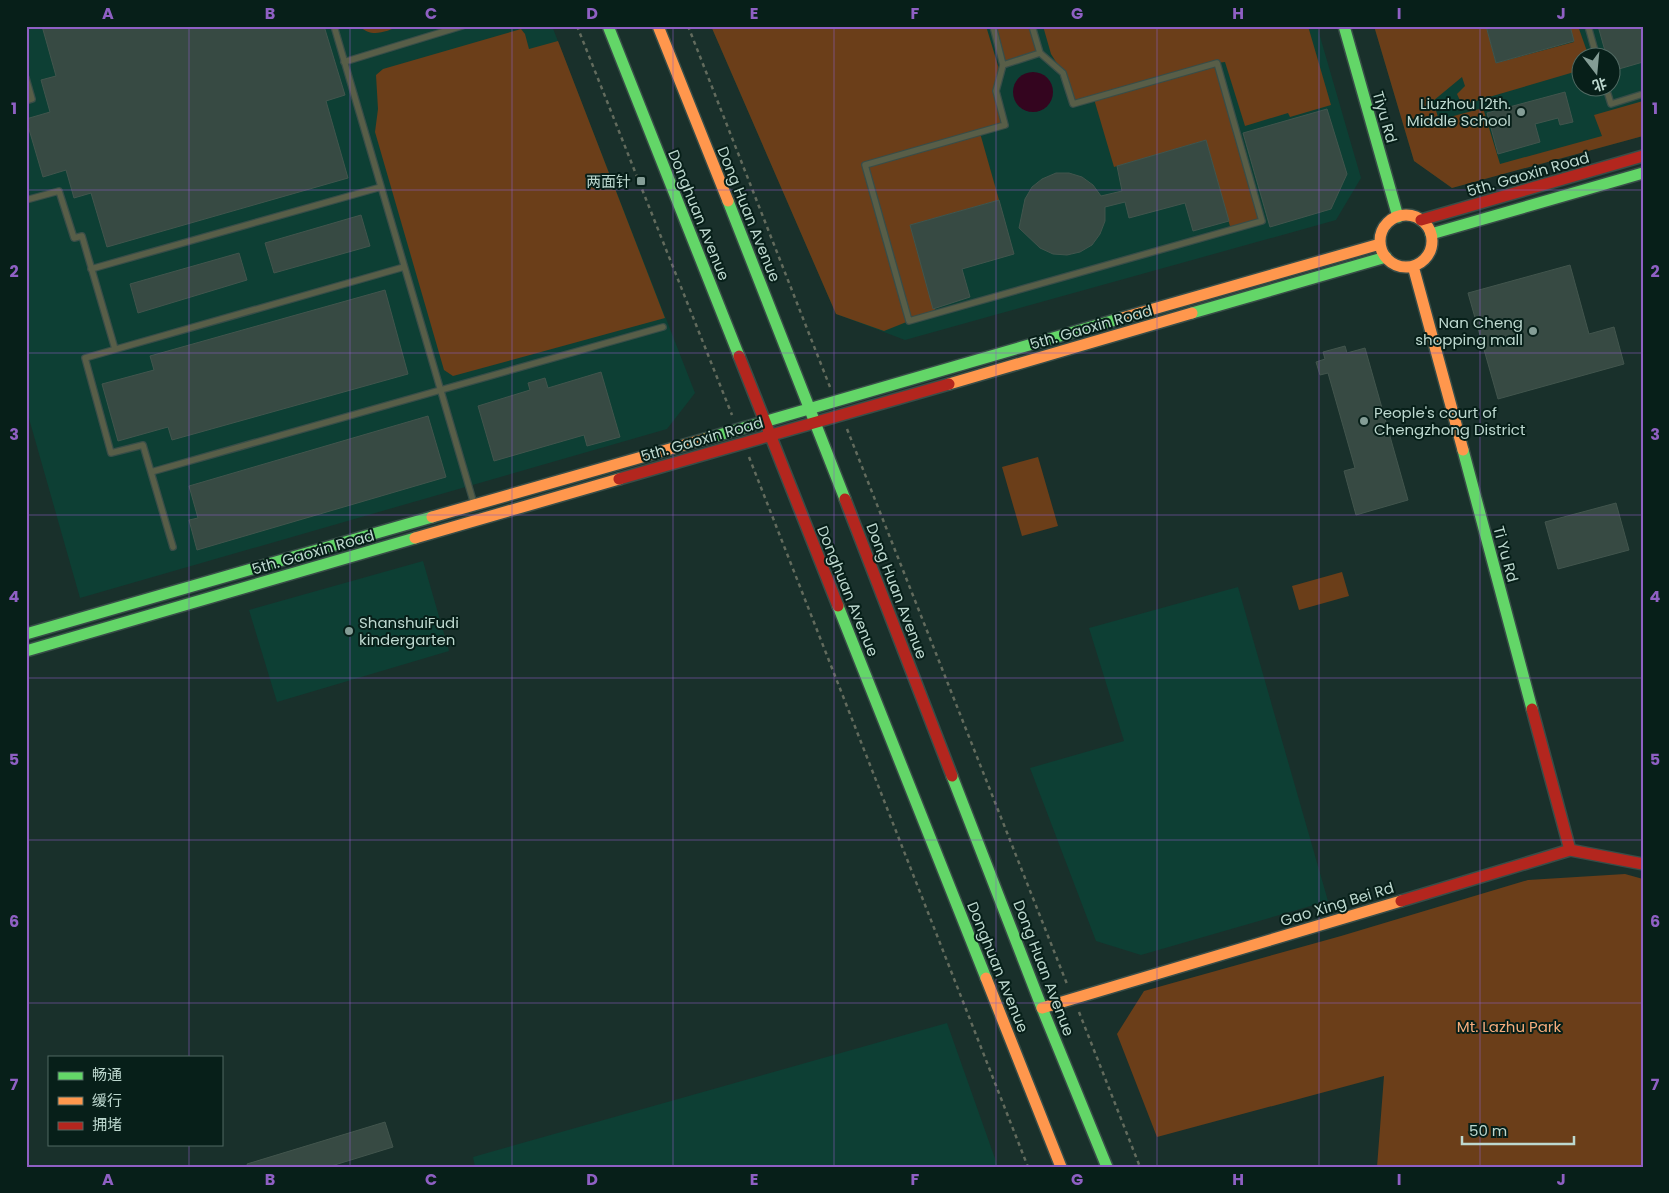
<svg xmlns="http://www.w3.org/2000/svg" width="1669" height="1193" viewBox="0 0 1669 1193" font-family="Poppins,'Noto Sans SC',sans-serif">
<rect width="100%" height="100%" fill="#19302b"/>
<path fill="#0d3f34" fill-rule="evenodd" d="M26,26H552L695,393L667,429L80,598L26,408Z
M711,26H1317L1361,178L1336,220L905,340L836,314Z
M1374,26H1643V136L1452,188L1414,161ZM1582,58H1612V88H1582Z
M423,561L449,651L277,702L249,610Z
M1238,587L1328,901L1141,955L1096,941L1030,768L1124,741L1089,628Z
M947,1023L998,1167H475L473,1157Z"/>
<path fill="#6b3e19" d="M359,26H401C385,31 373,39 359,26Z
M711,26H986L999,69L996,91L1005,125L980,133L999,200L910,225L936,313L909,321L884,331L836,314Z
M995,26H1030L1040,53L1003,65Z
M1043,26H1308L1331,105L1290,117L1288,113L1245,126L1225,62L1217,63L1262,221L1231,230L1206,140L1114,167L1094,99L1073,104L1063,73L1051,54Z
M1374,26H1486L1496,63L1574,42L1570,26H1578L1589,57L1582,58L1581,70L1462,105L1457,94L1465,86L1462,77L1433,101L1439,120L1483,108L1500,164L1602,136L1594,115L1643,101V136L1452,188L1414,161Z
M521,29L525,34L529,49L558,41L665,318L453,376L444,370L375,132L378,109L376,75L383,69Z
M1038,457L1058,526L1022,536L1002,467Z
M1342,572L1349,596L1299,610L1292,586Z
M1625,874L1643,879V1167H1377L1384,1076L1157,1137L1117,1034L1144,991L1341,936L1528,880Z"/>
<path fill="#34051f" d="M1013 92a20 20 0 1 1 40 0a20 20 0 1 1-40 0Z"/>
<path fill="#374a43" stroke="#42554d" d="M42,26H324L345,95L326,101L348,178L107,247L91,193L74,198L66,170L43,177L26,119L50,112L41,80L56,76Z
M1486,26H1570L1574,41L1496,63Z
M1598,26H1643V62L1612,71V58H1607Z
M1565,92L1573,122L1560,125L1558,118L1535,124L1540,142L1498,154L1487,113Z
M1327,109L1347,174L1331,209L1270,227L1243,133Z
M1206,140L1229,221L1193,231L1185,203L1129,218L1125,202L1105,207V221L1100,234L1092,245L1080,252L1067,255L1053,254L1040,248L1019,228L1025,199L1032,187L1042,179L1056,173H1069L1082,177L1093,185L1101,196L1122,191L1117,166Z
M999,200L1014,254L962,269L970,297L933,309L910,225Z
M361,215L370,246L274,273L265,243Z
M239,253L247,280L138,313L130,284Z
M1570,265L1589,334L1614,327L1624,364L1498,399L1468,293Z
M385,290L408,374L172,440L168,427L118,441L102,384L154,370L150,356Z
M1345,346L1347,353L1365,348L1408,500L1356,515L1344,471L1355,468L1328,373L1320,375L1316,362L1325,359L1323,352Z
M601,372L620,437L587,446L584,435L494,461L478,406L530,390L528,383L545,378L548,388Z
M428,416L446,477L197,550L189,520L198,518L189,486Z
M1616,503L1629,550L1558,569L1545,522Z
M385,1122L393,1147L328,1167H248L247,1164Z"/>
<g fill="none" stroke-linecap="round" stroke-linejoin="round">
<g stroke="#384d48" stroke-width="8">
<path id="lane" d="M334,26L474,504
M993,26L1003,65L1040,53L1032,26
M1588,26L1597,58
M344,62L462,26
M1003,65L996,91L1005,125L865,165L909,321L1262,221L1217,63L1073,104L1063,73L1040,53
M26,78L32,99L26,101
M1606,88L1611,104L1643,94
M26,200L59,191L74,238L82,236L115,349
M91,269L381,187
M151,472L663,327
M173,547L143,445L111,453L85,358L404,267"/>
</g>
<g stroke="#384d48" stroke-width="14">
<path id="fast" d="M608,26L739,356
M1344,26L1398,217
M728,201L845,499
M1431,234L1643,173
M1192,313L1386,257
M705,439L1122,318
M1463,450L1532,709
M838,606L986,978
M26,634L432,517
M26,651L415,538
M952,776L1042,1008L1107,1167"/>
</g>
<g stroke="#384d48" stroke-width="14">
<path id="slow" d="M658,26L728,201
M1380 241a26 26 0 1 1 52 0a26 26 0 1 1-52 0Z
M1413,266L1463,450
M1122,318L1380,244
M949,384L1192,313
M432,517L705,439
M415,538L619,479
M986,978L1061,1167
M1042,1008L1401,901"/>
</g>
<g stroke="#384d48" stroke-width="14">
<path id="jam" d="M1421,220L1643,156
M739,356L838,606
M619,479L949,384
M845,499L952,776
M1532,709L1570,850
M1401,901L1570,850L1643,864"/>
</g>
<path stroke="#626b5d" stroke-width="2.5" stroke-dasharray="4 4" stroke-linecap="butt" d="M577,26L732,415
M688,26L830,387
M847,429L1067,984
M749,457L1028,1167
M1079,1012L1140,1167"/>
<use href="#lane" stroke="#585e48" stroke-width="5.5"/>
<use href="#fast" stroke="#63d668" stroke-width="11"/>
<use href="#slow" stroke="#ff974d" stroke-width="11"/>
<use href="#jam" stroke="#b3261e" stroke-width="11"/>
</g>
<path fill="none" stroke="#8f60c4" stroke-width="1" stroke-opacity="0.55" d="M189,26V1057M350,26V1167M512,26V1167M673,26V1167M834,26V1167M996,26V1167M1157,26V1167M1319,26V1167M1480,26V1167M26,190H1643M26,353H1643M26,515H1643M26,678H1643M26,840H1643M26,1003H1643M189,1144V1167"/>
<g fill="#849d96" stroke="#071f19" stroke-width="2">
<circle cx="1521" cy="112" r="5"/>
<rect x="636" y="176" width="10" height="10" rx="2.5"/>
<circle cx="1533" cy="331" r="5"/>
<circle cx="1364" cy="421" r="5"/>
<circle cx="349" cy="631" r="5"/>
</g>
<g text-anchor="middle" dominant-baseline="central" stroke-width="4" stroke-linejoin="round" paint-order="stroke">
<g font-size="15" fill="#bdd8cf" stroke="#071f19" text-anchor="end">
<text x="1511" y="103">Liuzhou 12th.<tspan x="1511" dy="17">Middle School</tspan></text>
<text x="631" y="181">两面针</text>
<text x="1523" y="322">Nan Cheng<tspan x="1523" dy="17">shopping mall</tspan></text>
<text x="1374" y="412" text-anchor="start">People's court of<tspan x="1374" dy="17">Chengzhong District</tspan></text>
<text x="359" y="622" text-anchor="start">ShanshuiFudi<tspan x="359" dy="17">kindergarten</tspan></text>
</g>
<g font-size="15" fill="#bdd8cf" stroke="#071f19">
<text transform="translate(1385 117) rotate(74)">Tiyu Rd</text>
<text transform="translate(1528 174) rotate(-16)">5th. Gaoxin Road</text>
<text transform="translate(749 214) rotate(68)">Dong Huan Avenue</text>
<text transform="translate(699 215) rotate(68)">Donghuan Avenue</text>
<text transform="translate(1091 327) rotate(-16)">5th. Gaoxin Road</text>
<text transform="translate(702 439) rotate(-16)">5th. Gaoxin Road</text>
<text transform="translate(313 552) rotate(-16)">5th. Gaoxin Road</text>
<text transform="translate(1506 554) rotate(75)">Ti Yu Rd</text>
<text transform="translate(848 591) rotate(68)">Donghuan Avenue</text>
<text transform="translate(897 591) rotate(69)">Dong Huan Avenue</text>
<text transform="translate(1337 904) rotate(-17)">Gao Xing Bei Rd</text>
<text transform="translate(998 967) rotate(68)">Donghuan Avenue</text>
<text transform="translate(1044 968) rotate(69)">Dong Huan Avenue</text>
</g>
<g font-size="15" fill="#f6ad7d" stroke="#071f19">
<text x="1509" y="1026">Mt. Lazhu Park</text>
</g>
</g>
<rect width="1669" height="1193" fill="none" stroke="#071f19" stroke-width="55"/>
<rect x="48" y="1056" width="175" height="90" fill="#071f19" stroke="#506962"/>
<rect x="58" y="1072" width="25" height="8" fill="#63d668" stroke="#506962"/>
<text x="92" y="1080" font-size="15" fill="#bdd8cf">畅通</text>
<rect x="58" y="1097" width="25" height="8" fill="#ff974d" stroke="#506962"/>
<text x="92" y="1106" font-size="15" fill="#bdd8cf">缓行</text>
<rect x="58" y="1122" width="25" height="8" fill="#b3261e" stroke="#506962"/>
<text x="92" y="1130" font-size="15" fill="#bdd8cf">拥堵</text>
<g transform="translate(1596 72) rotate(164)"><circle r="24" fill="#071f19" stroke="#506962"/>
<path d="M0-4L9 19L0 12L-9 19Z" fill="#849d96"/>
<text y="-8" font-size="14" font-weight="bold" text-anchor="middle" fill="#bdd8cf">北</text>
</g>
<path d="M1462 1136v8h112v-8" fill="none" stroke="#bdd8cf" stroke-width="2.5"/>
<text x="1469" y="1136" font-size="15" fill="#bdd8cf" stroke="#071f19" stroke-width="4" paint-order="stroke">50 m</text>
<rect x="28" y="28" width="1614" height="1138" fill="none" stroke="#8f60c4" stroke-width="2"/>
<g font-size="16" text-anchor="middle" font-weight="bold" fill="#8f60c4">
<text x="108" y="19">A</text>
<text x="270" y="19">B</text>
<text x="431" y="19">C</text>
<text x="592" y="19">D</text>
<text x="754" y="19">E</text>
<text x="915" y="19">F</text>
<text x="1077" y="19">G</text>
<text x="1238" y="19">H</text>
<text x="1399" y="19">I</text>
<text x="1561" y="19">J</text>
<text x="14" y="114">1</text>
<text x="1655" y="114">1</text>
<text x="14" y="277">2</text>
<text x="1655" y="277">2</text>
<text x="14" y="440">3</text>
<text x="1655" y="440">3</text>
<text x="14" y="602">4</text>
<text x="1655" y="602">4</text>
<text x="14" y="765">5</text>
<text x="1655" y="765">5</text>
<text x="14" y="927">6</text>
<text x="1655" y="927">6</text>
<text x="14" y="1090">7</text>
<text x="1655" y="1090">7</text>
<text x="108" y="1185">A</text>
<text x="270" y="1185">B</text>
<text x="431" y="1185">C</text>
<text x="592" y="1185">D</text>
<text x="754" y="1185">E</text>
<text x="915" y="1185">F</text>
<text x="1077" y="1185">G</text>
<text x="1238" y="1185">H</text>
<text x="1399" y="1185">I</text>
<text x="1561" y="1185">J</text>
</g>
</svg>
